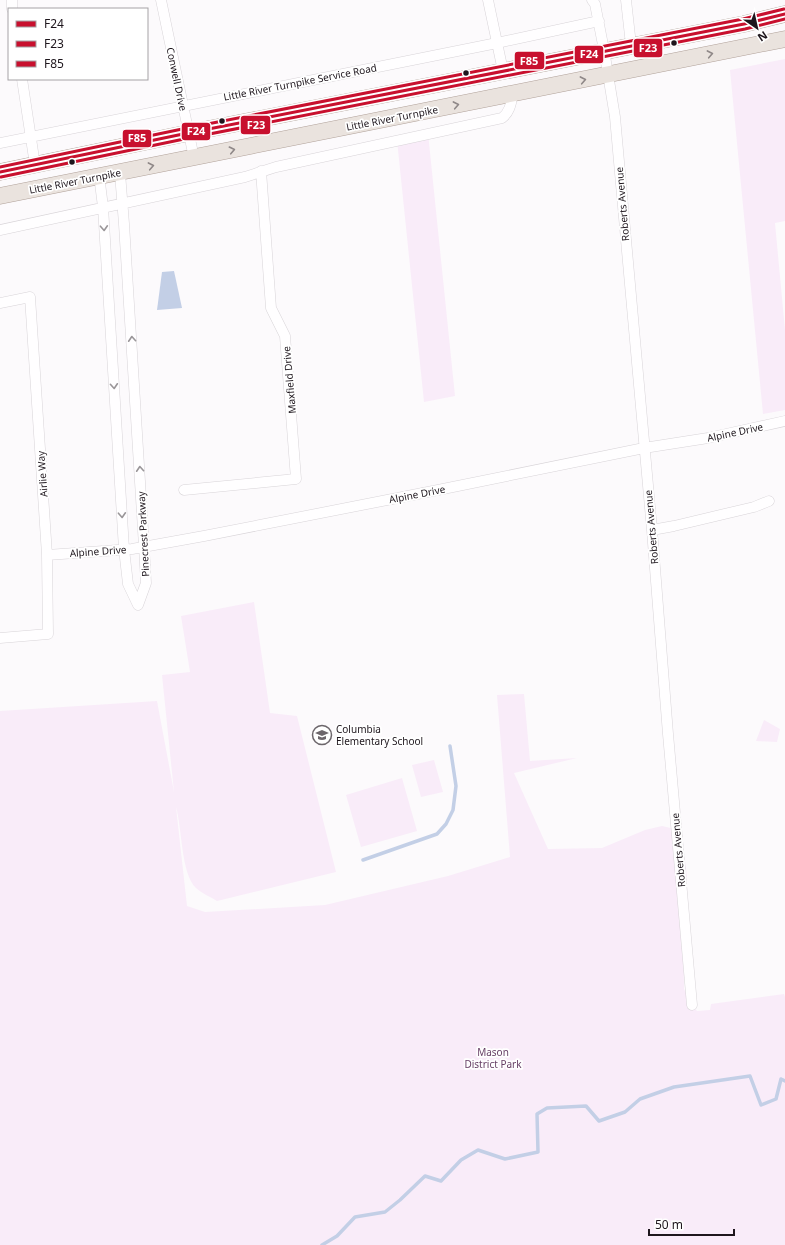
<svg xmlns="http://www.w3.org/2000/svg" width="785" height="1245" viewBox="0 0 785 1245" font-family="'Noto Sans',sans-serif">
<rect width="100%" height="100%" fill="#fcfafc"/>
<path fill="#f9ecf9" d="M785,59V221L775,223L785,330V410L763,414L730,70Z
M428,133L455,396L424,402L397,140Z
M254,602L270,713L297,716L336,872L217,901C211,897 201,893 196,888C181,874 182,827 176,807L187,906L205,912L325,905L448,876L510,857L497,695L524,694L530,761L577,758L514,773L548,849L602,848L645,830L662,826L675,829L685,860L687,876L683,909L684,989L692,1005L697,1011L710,1010L711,1004L784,994L785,997V1245H0V711L157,701L174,792L162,675L190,672L181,616Z
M764,720L780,729L777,742L756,741Z
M434,760L443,792L421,797L412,765Z
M402,778L417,831L361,847L346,795Z"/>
<path fill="#c3cfe6" d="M174,271L182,308L157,310L162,272Z"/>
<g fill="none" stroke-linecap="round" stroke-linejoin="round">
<path stroke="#c3cfe6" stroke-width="3.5" d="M363,860L437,834L446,824L453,810L456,786L450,746
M322,1245L337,1236L355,1217L385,1212L400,1200L425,1176L441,1181L461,1160L478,1150L505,1159L538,1152L537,1114L547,1108L586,1106L599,1121L625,1112L640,1099L674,1087L750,1076L761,1105L776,1099L781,1079L785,1081"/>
<g stroke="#d8d4d8" stroke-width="11">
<path id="street" d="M12,0V9
M161,0L194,158
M488,0L503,71
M592,0L595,4L604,50L615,117L652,530L668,734L692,1005
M626,0L631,45
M22,79L35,165
M0,143L497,43L599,21
M120,173L124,224L144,546L146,583L138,605
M99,175L103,207L124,549L128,584L138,605
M0,230L245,177L276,167L502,118C510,112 511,103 513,94
M0,303L30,297L47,555L48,634L0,638
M184,490L296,479L285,336L271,308L261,171
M652,530L674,526L754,507L769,501
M47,555L132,549L204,536L438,490L644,448L708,438L785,421"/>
</g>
<g stroke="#b0a199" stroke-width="17">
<path id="primary" d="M0,172L188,133L744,24L785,14
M0,196L785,39"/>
</g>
<use href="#street" stroke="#fffeff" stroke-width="10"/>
<use href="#primary" stroke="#eae3de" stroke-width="16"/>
<g stroke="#fff" stroke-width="6">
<path id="bus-1" d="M0,172L188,133L744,24L785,14"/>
</g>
<g stroke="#fff" stroke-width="6">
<path id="bus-2" d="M1,177L189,138L745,29L785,19"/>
</g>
<g stroke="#fff" stroke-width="6">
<path id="bus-3" d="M0,167L187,128L743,19L784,9"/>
</g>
<use href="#bus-1" stroke="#c8102e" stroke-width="3"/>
<use href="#bus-2" stroke="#c8102e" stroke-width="3"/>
<use href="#bus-3" stroke="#c8102e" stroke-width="3"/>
</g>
<defs><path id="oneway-chevron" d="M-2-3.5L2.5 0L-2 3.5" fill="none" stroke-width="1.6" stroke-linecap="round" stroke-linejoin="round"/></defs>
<g stroke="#8e8787">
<use href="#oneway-chevron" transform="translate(710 54) rotate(-11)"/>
<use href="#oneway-chevron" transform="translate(583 80) rotate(-11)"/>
<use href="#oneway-chevron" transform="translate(456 105) rotate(-11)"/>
<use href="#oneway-chevron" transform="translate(232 150) rotate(-12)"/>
<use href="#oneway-chevron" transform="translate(151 166) rotate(-11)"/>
</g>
<g stroke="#9a9699">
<use href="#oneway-chevron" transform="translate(104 228) rotate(87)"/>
<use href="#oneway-chevron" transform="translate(132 339) rotate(-94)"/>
<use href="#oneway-chevron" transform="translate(114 386) rotate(86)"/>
<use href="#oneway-chevron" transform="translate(140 469) rotate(-94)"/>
<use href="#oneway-chevron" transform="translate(122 515) rotate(87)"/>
</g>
<defs>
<g id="school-ring" transform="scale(1)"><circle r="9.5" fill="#fff" stroke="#6c666b" stroke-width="1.5"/><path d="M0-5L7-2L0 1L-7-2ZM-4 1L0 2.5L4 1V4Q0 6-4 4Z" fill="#6c666b"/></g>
</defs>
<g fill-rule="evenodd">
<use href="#school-ring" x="322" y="735"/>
</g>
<g fill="#1e161d" stroke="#fff" stroke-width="1.5">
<circle cx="674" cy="43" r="3.5"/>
<circle cx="466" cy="73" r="3.5"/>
<circle cx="222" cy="121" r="3.5"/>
<circle cx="72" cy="162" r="3.5"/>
</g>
<g text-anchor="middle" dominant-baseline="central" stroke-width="3.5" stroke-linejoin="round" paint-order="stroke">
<g font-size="10" fill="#1e161d" stroke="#fff">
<text transform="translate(177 79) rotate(78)">Conwell Drive</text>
<text transform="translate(300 82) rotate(-11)">Little River Turnpike Service Road</text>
<text transform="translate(392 118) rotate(-11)">Little River Turnpike</text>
<text transform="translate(75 181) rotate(-11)">Little River Turnpike</text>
<text transform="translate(622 204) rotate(-95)">Roberts Avenue</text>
<text transform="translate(289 380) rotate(-95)">Maxfield Drive</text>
<text transform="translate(735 432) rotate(-12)">Alpine Drive</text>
<text transform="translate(42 474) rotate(-94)">Airlie Way</text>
<text transform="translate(417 494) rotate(-11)">Alpine Drive</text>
<text transform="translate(651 527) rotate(-95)">Roberts Avenue</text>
<text transform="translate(143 534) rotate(-93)">Pinecrest Parkway</text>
<text transform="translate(98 551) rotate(-4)">Alpine Drive</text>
<text transform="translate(678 850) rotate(-95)">Roberts Avenue</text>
</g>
<g font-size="10" fill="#1e161d" stroke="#fff" text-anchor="start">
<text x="336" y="729">Columbia<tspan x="336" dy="12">Elementary School</tspan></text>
</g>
<g font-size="10" fill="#663f65" stroke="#fff">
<text x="493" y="1052">Mason<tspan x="493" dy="12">District Park</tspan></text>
</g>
</g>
<g stroke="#fff" stroke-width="1.5">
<rect x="633" y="38" width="30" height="20" rx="4" fill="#c8102e"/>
<rect x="574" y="45" width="30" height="19" rx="4" fill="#c8102e"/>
<rect x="514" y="51" width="31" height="19" rx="4" fill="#c8102e"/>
<rect x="240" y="115" width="31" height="20" rx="4" fill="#c8102e"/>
<rect x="181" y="122" width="30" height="19" rx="4" fill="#c8102e"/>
<rect x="122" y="129" width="30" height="19" rx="4" fill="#c8102e"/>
</g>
<g font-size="11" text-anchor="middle" font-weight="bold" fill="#fff">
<text x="648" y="52">F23</text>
<text x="589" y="58">F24</text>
<text x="529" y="65">F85</text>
<text x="256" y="129">F23</text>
<text x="196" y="135">F24</text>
<text x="137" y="142">F85</text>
</g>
<rect x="8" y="8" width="140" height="72" fill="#ffffff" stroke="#a5a2a5"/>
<rect x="16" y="21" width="20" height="6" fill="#c8102e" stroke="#a5a2a5"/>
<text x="44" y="28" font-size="12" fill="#1e161d">F24</text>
<rect x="16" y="41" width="20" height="6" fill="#c8102e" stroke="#a5a2a5"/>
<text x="44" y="48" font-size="12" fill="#1e161d">F23</text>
<rect x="16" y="61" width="20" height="6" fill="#c8102e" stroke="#a5a2a5"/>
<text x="44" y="68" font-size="12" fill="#1e161d">F85</text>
<g transform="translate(757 28) rotate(146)" stroke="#ffffff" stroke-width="3" paint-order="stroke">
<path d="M0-3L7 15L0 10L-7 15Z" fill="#1e161d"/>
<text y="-6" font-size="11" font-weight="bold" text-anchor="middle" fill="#1e161d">N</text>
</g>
<path d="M649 1229v6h85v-6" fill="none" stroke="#1e161d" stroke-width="2"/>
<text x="655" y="1229" font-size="12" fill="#1e161d" stroke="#ffffff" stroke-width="3" paint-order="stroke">50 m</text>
</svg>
